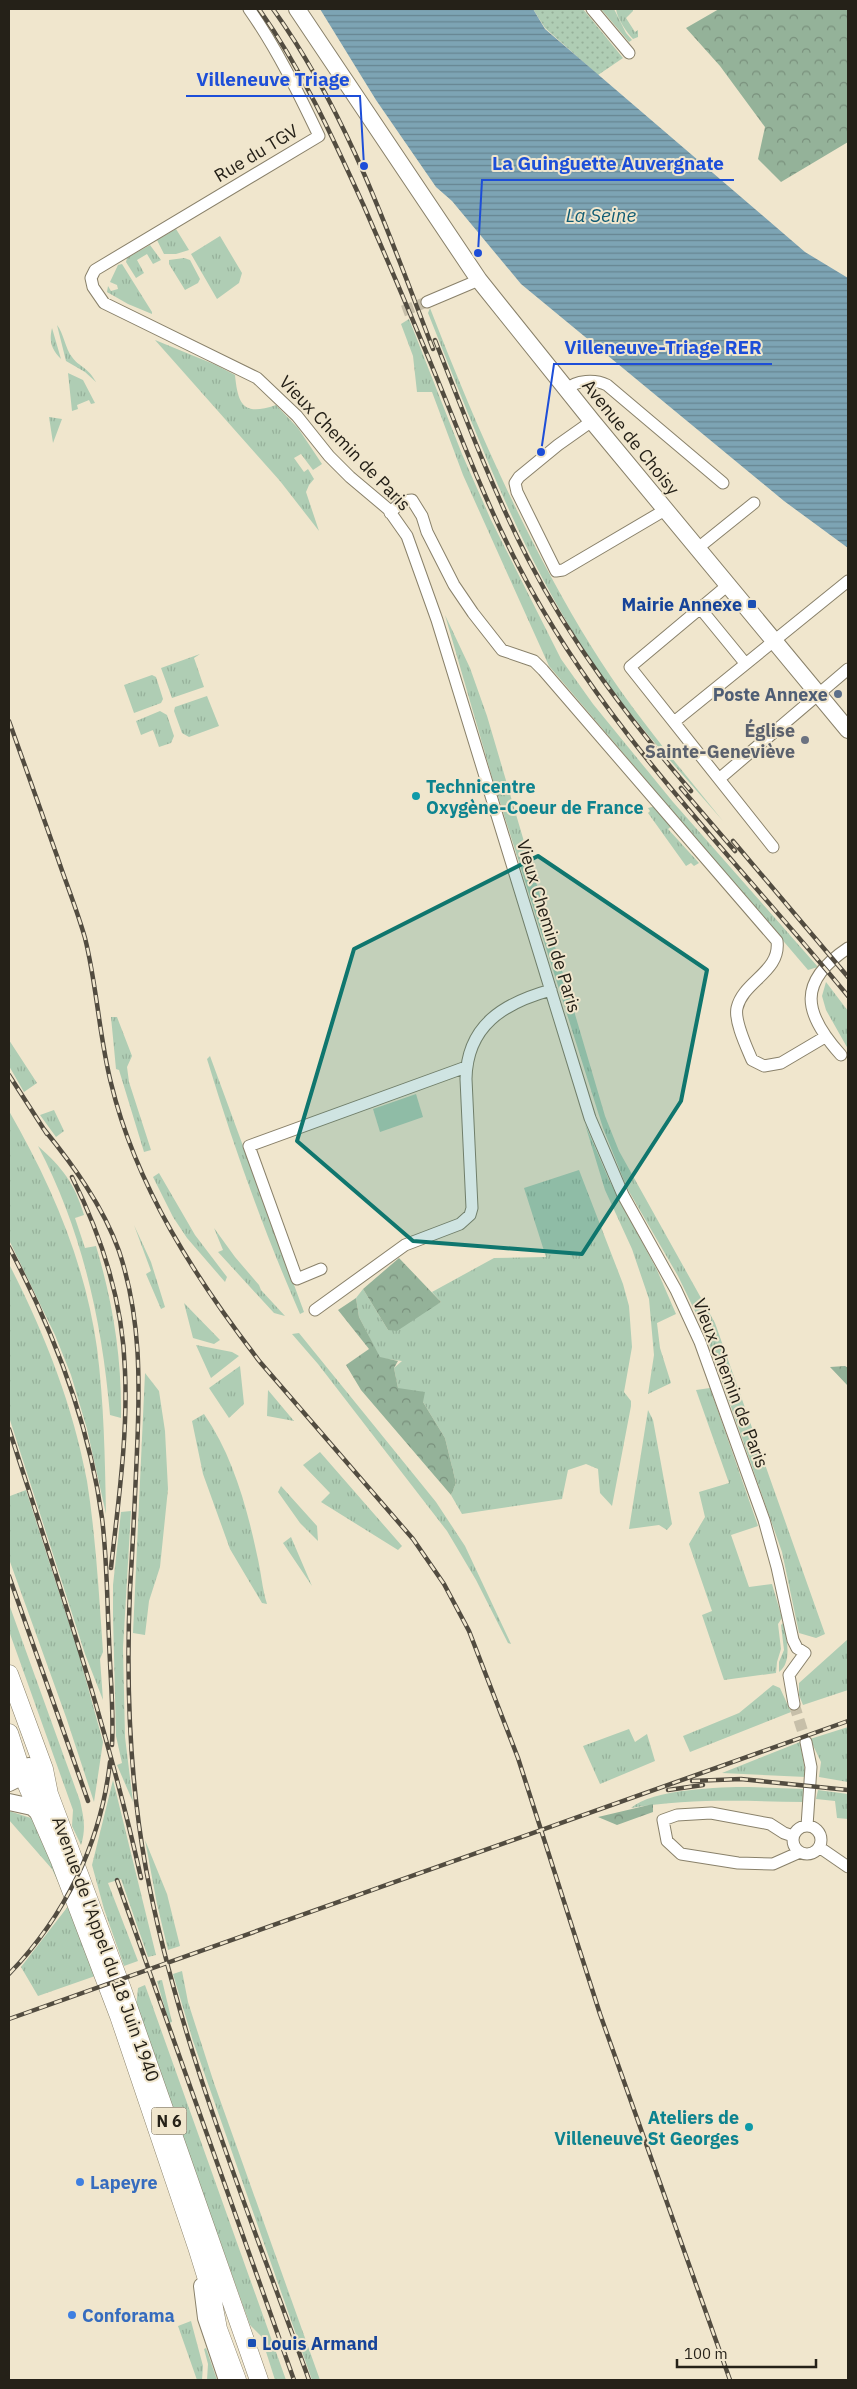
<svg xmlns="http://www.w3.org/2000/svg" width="857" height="2389" viewBox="0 0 857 2389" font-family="'IBM Plex Sans',sans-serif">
<defs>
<pattern id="grass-tufts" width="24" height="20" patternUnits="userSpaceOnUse" patternTransform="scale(1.25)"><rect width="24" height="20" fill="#afcdb4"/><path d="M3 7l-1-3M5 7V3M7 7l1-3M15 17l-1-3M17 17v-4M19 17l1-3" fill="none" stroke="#96b09a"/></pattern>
<pattern id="forest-crowns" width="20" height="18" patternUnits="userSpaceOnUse" patternTransform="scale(1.25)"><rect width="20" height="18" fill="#94b299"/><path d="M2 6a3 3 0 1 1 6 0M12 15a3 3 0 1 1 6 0" fill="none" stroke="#79907c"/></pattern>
<pattern id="park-dots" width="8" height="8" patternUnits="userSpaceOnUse" patternTransform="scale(1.25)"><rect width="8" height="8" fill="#afcdb4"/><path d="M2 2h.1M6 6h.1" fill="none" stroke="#96b09a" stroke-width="1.8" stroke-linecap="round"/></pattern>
<pattern id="water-rules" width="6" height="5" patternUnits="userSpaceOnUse" patternTransform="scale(1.25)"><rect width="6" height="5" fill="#7da4b4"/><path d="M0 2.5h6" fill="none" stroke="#668591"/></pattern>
</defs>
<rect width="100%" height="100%" fill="#f0e6cd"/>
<path fill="url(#grass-tufts)" d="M601,9H614L626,33L632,40L629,42Z
M616,9H633V11L626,18L635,32L638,30V37L633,39C627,33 617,18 616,9Z
M176,229L189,250L176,254H164L157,240Z
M220,236L242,273L239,283L217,299L191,254Z
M150,245L161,260L153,264L147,254L137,260L144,273L136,278L126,262L127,258Z
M184,258L190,260L200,279L198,283L185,290L169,264V260Z
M122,264L152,312V314L128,304L107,292L108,286L111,291L118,289L117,285L110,282L118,265Z
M430,308C475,424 525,539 591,646C629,708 677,764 723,821C675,765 623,711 583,648C516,544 474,427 428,313Z
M409,319L462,454L491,520L561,659L593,704L673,802L818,967L808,970L549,666L463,475L432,392H417L413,356L401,324Z
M57,325C64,334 65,348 72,357C79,367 87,366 96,382L85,372L66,361Z
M52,328L61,359C51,349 49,341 52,328Z
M155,340L216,365L235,375C238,406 244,416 276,405L298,428L322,464L313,470L301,454L294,458L304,472L308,469L314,479L309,485L306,492L319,531L280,481Z
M68,373L83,380L95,403L91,404L89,400L77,405L78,409L72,411Z
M49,417L62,419L53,443Z
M445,615L470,668L487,716L605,1116L619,1151L715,1323L825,1634L816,1638L799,1633L782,1552L704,1330L678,1276L627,1188L603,1128L492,777Z
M200,654L194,658L204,687L172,698L161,668Z
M152,675L156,677L163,699L161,703L134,713L124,685Z
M207,696L219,726L189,737L182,733L174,711L175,707Z
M160,711L167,715L174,736L171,743L159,747L153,730L141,735L136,721Z
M652,807H657L673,825L668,829L699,863L694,866L691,863L686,866L648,813L650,811L648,808Z
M826,982L848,1011V1049L826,1010L822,996Z
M111,1017H117L132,1056L127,1067L129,1082L151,1150L144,1152L119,1070L116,1069Z
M9,1040L37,1083L24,1092L9,1066Z
M210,1056L304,1312L300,1314C264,1232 233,1145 207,1059Z
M54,1110L64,1131L56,1137L40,1115Z
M9,1111C51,1184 85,1262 97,1348C104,1403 105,1458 106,1514L87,1429L71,1375L55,1335L9,1240Z
M585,1124L609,1180L657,1270L676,1314L657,1323L660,1348L671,1383L648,1394L654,1355L649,1299L632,1249L605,1190Z
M38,1146C62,1167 75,1184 84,1215L75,1218L85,1248L96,1246C113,1303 122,1358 121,1418L110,1415C102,1321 82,1230 38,1146Z
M579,1170L623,1284L629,1306L632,1347L624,1392L631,1401V1406L612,1506L600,1493L598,1469L586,1464L568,1470L562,1499L462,1514L451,1495L456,1483L445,1438L423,1402L398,1388L394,1368L402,1361L380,1358L359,1317L356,1298L363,1289L388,1330L441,1302L432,1292L494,1258L546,1257L524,1188Z
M159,1173L195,1235L227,1277L225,1282L187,1238L173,1217L153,1177Z
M134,1225L151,1262L165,1307L161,1309L146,1274L151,1271Z
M214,1228L235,1257L259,1285L261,1290L285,1316L274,1313L218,1252L223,1250Z
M9,1264C44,1332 73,1405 87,1481C96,1538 99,1595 103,1652L100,1659L103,1700L85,1654L9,1417Z
M184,1303L220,1340L214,1344L193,1338Z
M299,1333L436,1502L465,1546L511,1644L508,1643L476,1580L447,1531L318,1364L292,1334Z
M196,1345L232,1352L239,1356L211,1378Z
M240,1366L244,1404L229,1418L209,1388Z
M145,1373L159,1391L165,1431L168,1489L160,1567L149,1601L145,1635L133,1633Z
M710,1388L758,1526L731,1535L749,1587L772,1584L782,1618L778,1624L781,1649L777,1662L776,1673L724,1680L702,1615L712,1611L689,1544L705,1517L699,1492L729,1483L696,1390Z
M268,1390L294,1421L267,1416Z
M648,1410L653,1420L672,1524L667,1530L659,1525L629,1529Z
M204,1414C232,1454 247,1507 257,1555C261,1571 262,1588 267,1604L262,1603L230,1549L203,1474L192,1421Z
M320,1452L402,1546L398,1550L321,1502L330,1493L303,1465Z
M281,1486L317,1526L318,1541L300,1523L278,1492Z
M26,1490L78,1651L103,1742L94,1802L66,1717L9,1559V1493L10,1496Z
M131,1511L123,1648L125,1737L133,1802L117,1765L122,1763L116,1736L113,1616V1585L121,1512Z
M291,1537L312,1586L283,1543Z
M9,1604L80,1801C84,1818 86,1829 81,1845L72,1826L73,1810L9,1631Z
M784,1622C786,1637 793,1662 779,1672V1662L784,1650L781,1625Z
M848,1639V1690L803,1705L799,1695V1683Z
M773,1685L780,1688L791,1712L690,1752L683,1736L739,1713Z
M848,1727V1782L819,1777L821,1762L810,1739Z
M629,1729L635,1742L647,1734L655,1761L600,1784L583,1746Z
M800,1742L806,1777L722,1773Z
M113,1780L156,1955L148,1957L121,1879L108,1883L138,1961L124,1966L104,1909L92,1865Z
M749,1787L805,1789L804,1802C746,1801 689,1798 631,1808C652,1789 720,1787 749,1787Z
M818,1790L848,1794V1819L837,1818L835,1801L816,1799Z
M9,1811L34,1819L61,1878L58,1882L52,1869L9,1820Z
M145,1840L167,1894L180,1946L168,1950L157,1904Z
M69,1905L98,1975L38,1996L21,1967Z
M182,1971L188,2002L214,2083L320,2380H312L193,2041L173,1974Z
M162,1980L172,2022L169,2023L157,1981Z
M145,1985L286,2380H275L261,2336L250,2325L136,2007L138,1988Z
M191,2321L203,2366L202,2380H197L178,2326Z
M206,2348L217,2380H207L208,2364L204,2349Z"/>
<path fill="url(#forest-crowns)" d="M719,9H848V142L781,182L758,159L765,127L720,66L686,28Z
M399,1258L441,1302L397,1331L388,1330L363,1289Z
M356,1298L359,1317L380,1357L398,1361L394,1368L398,1388L425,1392L423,1402L445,1438L456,1483L451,1495L361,1390L346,1365L369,1349L338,1310Z
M845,1366L848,1368V1386L830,1367Z
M653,1804V1812L617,1825L598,1817Z"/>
<path fill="url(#park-dots)" d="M533,9H583L623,58L598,75L545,28Z"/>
<path fill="#afcdb4" d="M416,1094L423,1117L380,1132L373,1109Z"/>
<path fill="url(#water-rules)" d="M320,9H533L545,29L805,252L848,278V548L784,501L521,284L452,201L436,187L376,100Z"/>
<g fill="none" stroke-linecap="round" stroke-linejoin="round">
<path stroke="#c7bfa9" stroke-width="11" stroke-dasharray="11 5.5" stroke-linecap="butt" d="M403,311L427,302
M794,1704L806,1742"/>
<g stroke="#89816a" stroke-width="13">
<path id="street" d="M249,9C277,49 298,92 319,136L95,270L91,278L93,287L104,303L257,378L297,416L329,456L350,477L388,509L407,536L437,620L590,1118L623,1195L676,1290L700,1342L764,1520L777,1567L793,1640L797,1648L805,1653L789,1675L794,1704
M592,9L629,53
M427,302L479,280
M567,389C576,380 595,379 607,385L723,483
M592,421L558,445L519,477L515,483L517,492L556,571L563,570L665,510
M390,513L402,501L412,500L422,516L427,532L454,585L473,613L502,650L534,661L543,670L777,941C781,972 743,981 737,1008C734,1021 747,1048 752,1060L764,1066L781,1063L825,1037
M698,548L754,503
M728,585L630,667L773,847
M700,608L745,663
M674,722L848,581
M719,779L848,669
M841,1055C803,1013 797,982 848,948
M321,1269L297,1279L249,1146L466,1067
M315,1310L405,1245L460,1224L470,1215L472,1208L466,1079C467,1025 504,1003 551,990
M806,1742L811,1767L807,1826
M793 1840a14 14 0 1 1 28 0a14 14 0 1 1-28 0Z
M793,1836L784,1833L770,1824L711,1813L677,1815L663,1820L667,1841L681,1854L738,1863L773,1864L800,1852
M819,1847L848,1867"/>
</g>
<g stroke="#89816a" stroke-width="18">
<path id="secondary" d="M297,9L479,280L592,421L848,730
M9,1768C35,1763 34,1774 48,1792
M9,1783L23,1776L29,1766
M9,1802L32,1807L40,1814
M202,2286L206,2318L227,2380"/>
</g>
<g stroke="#89816a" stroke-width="19">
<path id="primary" d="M9,1674L44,1769L49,1794L122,1989L259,2380
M9,1733L23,1776L60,1861L119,2016L197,2247L211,2292L218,2329L237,2380"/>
</g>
<use href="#street" stroke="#fff" stroke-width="11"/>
<use href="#secondary" stroke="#fff" stroke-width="16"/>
<use href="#primary" stroke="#fff" stroke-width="18"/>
<g stroke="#524c40" stroke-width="4.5">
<path id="rail" d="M259,9C302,70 332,136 363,204C393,273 423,343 451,413C472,465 493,517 519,567C602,728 734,857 848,996
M273,9C348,114 387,229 433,349
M435,340C464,414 492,489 528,559C572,644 629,719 691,791
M9,721C25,766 41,811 57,856C66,883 77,910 85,938C97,986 99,1036 111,1083C136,1187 196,1279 260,1362L413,1539L444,1584L469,1631L518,1758L600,2014L730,2380
M681,788L735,851
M733,841L848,977
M9,1075L47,1134
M43,1128C73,1165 103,1206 119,1251C141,1317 140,1382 137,1451C135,1497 133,1543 130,1589C126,1683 129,1776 146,1869C178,2042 250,2215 309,2380
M72,1177C102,1237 123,1303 125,1371C128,1436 118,1503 111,1568
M9,1247C54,1332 89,1422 102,1518C107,1558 107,1599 109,1639C110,1674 114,1710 112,1745
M9,1429C57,1578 107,1725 141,1878
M9,1576L88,1801
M692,1781L741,1779L848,1790
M668,1790L703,1785
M117,1880L294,2380
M9,1974C65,1916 101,1843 110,1762
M9,2019L848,1721"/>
</g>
<use href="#rail" stroke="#f0e6cd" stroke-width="2.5" stroke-dasharray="8" stroke-linecap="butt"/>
</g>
<path fill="#0f766e" fill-opacity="0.2" stroke="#0f766e" stroke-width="4" stroke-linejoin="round" d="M538,856L707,970L681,1101L582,1254L413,1241L297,1141L354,949Z"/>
<g fill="#1a4fb4" stroke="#f0e6cd" stroke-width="2">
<rect x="747" y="599" width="10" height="10" rx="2.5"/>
<rect x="247" y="2338" width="10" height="10" rx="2.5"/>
</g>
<circle fill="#5c6f8a" stroke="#f0e6cd" stroke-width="2" cx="838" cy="694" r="5"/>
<circle fill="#6b7280" stroke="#f0e6cd" stroke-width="2" cx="805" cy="740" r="5"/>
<g fill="#0f9aa8" stroke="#f0e6cd" stroke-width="2">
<circle cx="416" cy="796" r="5"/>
<circle cx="749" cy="2127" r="5"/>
</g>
<g fill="#3f7fe0" stroke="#f0e6cd" stroke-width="2">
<circle cx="80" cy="2182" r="5"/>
<circle cx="72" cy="2315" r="5"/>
</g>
<g text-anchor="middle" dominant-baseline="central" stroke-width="4" stroke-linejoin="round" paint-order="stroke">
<rect fill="#f0e6cd" stroke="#625c4e" stroke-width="1" x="151.5" y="2107.5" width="35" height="27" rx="4"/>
<g font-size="16" font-weight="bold" fill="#252118">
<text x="169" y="2121">N 6</text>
</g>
<g font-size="18" fill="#252118" stroke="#f0e6cd">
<text transform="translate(256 153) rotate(-31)">Rue du TGV</text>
<text transform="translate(631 437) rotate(51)">Avenue de Choisy</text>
<text transform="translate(345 443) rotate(46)">Vieux Chemin de Paris</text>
<text transform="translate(549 926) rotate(73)">Vieux Chemin de Paris</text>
<text transform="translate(731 1383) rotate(69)">Vieux Chemin de Paris</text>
<text transform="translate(106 1949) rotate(70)">Avenue de l'Appel du 18 Juin 1940</text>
</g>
<g font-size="18" font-weight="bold" fill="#164399" stroke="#f0e6cd" text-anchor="end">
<text x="742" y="604">Mairie Annexe</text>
<text x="262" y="2343" text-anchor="start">Louis Armand</text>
</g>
<g font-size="18" font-weight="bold" fill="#4e5e75" stroke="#f0e6cd" text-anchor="end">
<text x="828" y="694">Poste Annexe</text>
</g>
<g font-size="18" font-weight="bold" fill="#5b616d" stroke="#f0e6cd" text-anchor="end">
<text x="795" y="730">Église<tspan x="795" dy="21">Sainte-Geneviève</tspan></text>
</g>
<g font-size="18" font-weight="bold" fill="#0d838f" stroke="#f0e6cd" text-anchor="start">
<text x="426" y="786">Technicentre<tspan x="426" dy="21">Oxygène-Coeur de France</tspan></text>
<text x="739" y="2117" text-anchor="end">Ateliers de<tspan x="739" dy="21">Villeneuve St Georges</tspan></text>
</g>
<g font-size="18" font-weight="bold" fill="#366cbe" stroke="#f0e6cd" text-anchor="start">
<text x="90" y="2182">Lapeyre</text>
<text x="82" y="2315">Conforama</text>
</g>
<g font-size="19" font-style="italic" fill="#105c74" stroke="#f0e6cd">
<text x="601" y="215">La Seine</text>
</g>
</g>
<path fill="none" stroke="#1d4ed8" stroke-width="2" d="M364 166L360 96H186M478 253L482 180H734M541 452L554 364H772"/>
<g fill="#1d4ed8" stroke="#f0e6cd" stroke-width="2">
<circle cx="364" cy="166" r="5"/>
<circle cx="478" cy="253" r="5"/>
<circle cx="541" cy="452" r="5"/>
</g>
<g font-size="19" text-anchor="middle" font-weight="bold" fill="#1d4ed8" stroke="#f0e6cd" stroke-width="4" stroke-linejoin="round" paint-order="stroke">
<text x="273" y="86">Villeneuve Triage</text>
<text x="608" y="170">La Guinguette Auvergnate</text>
<text x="663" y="354">Villeneuve-Triage RER</text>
</g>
<rect width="857" height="2389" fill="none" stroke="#252118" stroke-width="20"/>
<path d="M677 2359v8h139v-8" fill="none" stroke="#252118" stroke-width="2.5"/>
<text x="684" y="2359" font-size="15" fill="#252118" stroke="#f0e6cd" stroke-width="4" paint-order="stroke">100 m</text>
</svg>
